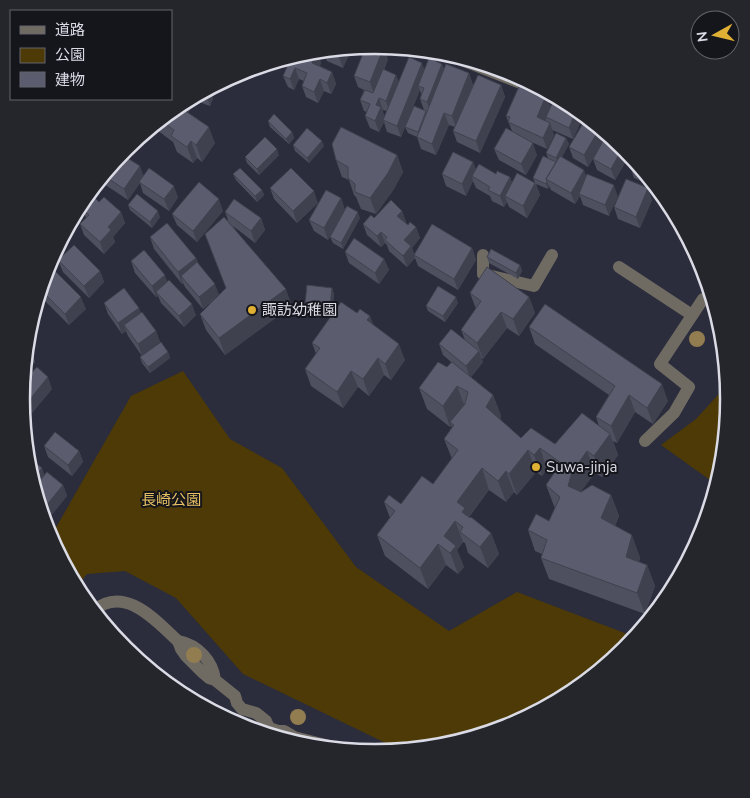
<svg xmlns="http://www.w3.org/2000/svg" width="750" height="798" viewBox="0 0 750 798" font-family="'Nunito Sans','Noto Sans JP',sans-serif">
<rect width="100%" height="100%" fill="#2b2c3c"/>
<path fill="#4d3a06" d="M183,371L230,439L282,468L356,567L449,631L517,592L635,637L625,649L571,693L510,726L444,746L400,750L243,674L176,598L125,571L87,574L76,587L50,538L131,396Z
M727,385L729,399L722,468L717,485L661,445L696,419Z"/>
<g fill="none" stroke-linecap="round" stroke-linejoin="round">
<path stroke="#6f6b63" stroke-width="12" d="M441,52L557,97
M483,255V274L534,286L552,255
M619,267L692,315
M645,441L674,413L689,387L660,364L703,299L713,302
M93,611C125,584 156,621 178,641L181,649L186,656L202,672L209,678L215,680L235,696L237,703L242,709L256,713L266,721L268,726L272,729L278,731H284L294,737L341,749
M178,641C198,645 213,661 215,680"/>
</g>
<g fill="#927d51">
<circle cx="697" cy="339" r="8"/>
<circle cx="194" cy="655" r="8"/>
<circle cx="298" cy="717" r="8"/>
</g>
<path fill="#4e505f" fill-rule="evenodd" d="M352,48L343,68L327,61L323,50Z
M292,56L321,62L320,66L332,72L336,84L331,94L324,91L318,103L306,97L302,86L304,81L299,79L294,90L288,87L283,76Z
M388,59L384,70L399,82L425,70L442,64L444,69L469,73L473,85H501L505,97L480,153L457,142L453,131L455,127L449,125L436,155L421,149L417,137L408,133L405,127L424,110L420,99L421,94L420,90L401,137L387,132L384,122L379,132L370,128L365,116L367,112L364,111L360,100L364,90L358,87L354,76ZM383,110L387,111L384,117L383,112Z
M211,93L213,98L210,106L199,102L197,96Z
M190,99L192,106L188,113L215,143L202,162L197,158L193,163L177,152L173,142L157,130L153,136L146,131L179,105Z
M572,105L579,111L582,119L573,139L552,130L554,135L547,149L527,140L537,155L526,175L499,160L494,149L512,131L506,116L551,107Z
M268,121L292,132L294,138L289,144L270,127Z
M600,128L604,140L588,167L573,158L569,147Z
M566,138L569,144L562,157L586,176L614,185L609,216L583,205L580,196L575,204L551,190L549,186L548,189L536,184L540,195L527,218L509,207L507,202L504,207L492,201L490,196L476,188L473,181L466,196L446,186L442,174L473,162L476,170L510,177L512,183H535L533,178L548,158L546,153Z
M293,145L324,146L309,163L295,151Z
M625,149L628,152L629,156L615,180L597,170L593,159Z
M121,154L143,176L178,197L169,211L143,193L140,183L128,200L104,184L102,177Z
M279,155L259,175L247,163L245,157Z
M397,155L403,172L394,189L376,214L361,209L356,197L354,195L349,180L342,177L336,160Z
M636,162L649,177L646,183L634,178L632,172Z
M233,174L262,190L264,195L257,202L236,180Z
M650,179L658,189V190L651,186L649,180Z
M270,188L318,203L297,223L274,199Z
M341,198L345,210L328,240L314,231L309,220Z
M652,200L640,228L618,219L614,207Z
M99,202L121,212L125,223L113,237L115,242L104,254L84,235L80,224L86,218L83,210Z
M128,205L160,217L152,228L130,210Z
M223,211L197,242L177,225L172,214Z
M402,211L406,222L405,223L408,225L416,227L420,238L412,248L414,254L472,248L476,260L458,290L418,266L415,258L407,267L389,251L387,245L385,243L381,247L367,235L363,224L374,218Z
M225,212L261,218L265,230L255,243L233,226L292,306L225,355L206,330L200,314L215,299L203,309L185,287L183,283L182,284L154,249L150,237L196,258L198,263L219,295L226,288L205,234L228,220Z
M360,218L343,249L333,243L330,237Z
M345,252L384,259L389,270L379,284L349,263Z
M487,257L520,265L522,271L518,279L489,263Z
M58,260L100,271L104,282L89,298L63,272Z
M131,261L167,281L196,315L184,327L161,303L158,296L156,297L135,273Z
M45,276L86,309L69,325L40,296L39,293Z
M332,288L334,294L332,313L307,310L305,304Z
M470,293L529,297L535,313L519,336L507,328L483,359L481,358L483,362L471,377L493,395L501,416L500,419L521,438L555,444L599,426L596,417L609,395L535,344L529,327L668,401L653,424L635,412L617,443L613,441L618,455L602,477L595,473L580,492L611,495L619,516L615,526L640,557L639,562L647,565L655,586L645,614L549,579L541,558L542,554L535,551L528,530L549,521L555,508L554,506L546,485L554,474L547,469L542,476L536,472L517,495L514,492L506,502L489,490L469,517L491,533L499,554L488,568L468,553L465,543L463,542L457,550L464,567L458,574L446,565L428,589L385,556L377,535L390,518L384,502L401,504L433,484L452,459L444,439L452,427V426L450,427L427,409L419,388L447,367L451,362L443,355L439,344L465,340L461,330L476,309Z
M104,303L139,308L140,313L156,331L160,342L142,356L128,336L126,331L122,334L108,314Z
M458,303L445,322L428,311L426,306Z
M357,313L370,316L373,325L405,360L391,380L384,375L369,396L358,387L343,408L311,386L305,369L316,354L312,343Z
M26,346L31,350L35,362L28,370L24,368Z
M168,352L170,358L150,373L142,363L140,357Z
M52,389L27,419L23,416L21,399Z
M44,446L79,451L83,462L72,476L48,457Z
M28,468L45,475L63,485L67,496L49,518L41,512Z"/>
<path fill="#40414e" d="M384,47L388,59L374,94L370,82Z
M342,48H352L343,68L339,57Z
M317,51L321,62L316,74L312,63Z
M422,63L426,74L418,86L420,90L401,137L397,126Z
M442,64L447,75L431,113L427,102Z
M295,68L299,79L294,90L290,79Z
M332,72L336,84L331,94L327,83Z
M469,73L473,85L456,127L452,116Z
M396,75L401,86L390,113L386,101Z
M320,79L324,91L318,103L314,92Z
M501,85L505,97L480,153L476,141Z
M211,93L213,98L210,106L208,100Z
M546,96L551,107L542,129L537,117Z
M379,98L383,110V112L385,118L383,120L384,122L379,132L375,121L376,105Z
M190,99L192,106L182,121L177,106Z
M577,109L579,111L582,119L573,139L569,128Z
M444,113L449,125L436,155L432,144Z
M550,123L554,135L547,149L543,138Z
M154,125L157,130L153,136L150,128Z
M209,127L215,143L202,162L196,145Z
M600,128L604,140L588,167L584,155Z
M292,132L294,138L289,144L286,139Z
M566,138L569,144L558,164L556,158Z
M191,141L197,158L193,163L187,147Z
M322,141L324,146L309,163L307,158Z
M533,143L537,155L526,175L521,164Z
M623,147L628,152L629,156L615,180L611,169Z
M277,149L279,155L259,175L257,169Z
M397,155L403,172L394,189L376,214L370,198Z
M473,162L477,173L472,176L473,181L466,196L462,184Z
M140,166L144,177L139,182L140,183L128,200L124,189Z
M584,170L588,181L579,194L580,196L575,204L571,193Z
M646,174L649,177L646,183L644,177Z
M510,177L514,188L505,196L507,202L504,207L500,196Z
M547,181L549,186L548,189L546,184Z
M535,183L540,195L527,218L523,206Z
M614,185L618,197L609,216L605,205Z
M174,186L178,197L169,211L164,199Z
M648,188L652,200L640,228L636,217Z
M262,190L264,195L257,202L255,196Z
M314,191L318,203L297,223L293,211Z
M341,198L345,210L328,240L324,228Z
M219,199L223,211L197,242L193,231Z
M158,211L160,217L152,228L150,222Z
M402,211L406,222L401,227L397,216Z
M121,212L125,223L113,237L115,242L104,254L100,242L108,227Z
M358,212L360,218L343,249L341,243Z
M261,218L265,230L255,243L251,231Z
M416,227L420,238L412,248L415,256L414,255L415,258L407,267L403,256L404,240Z
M381,232L385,243L381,247L377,236Z
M472,248L476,260L458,290L454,279Z
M196,258L200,269L181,276L183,283L182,284L178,272Z
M384,259L389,270L379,284L375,273Z
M520,265L522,271L518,279L516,273Z
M100,271L104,282L89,298L84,286Z
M165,275L169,286L156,292L158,296L156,297L152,286Z
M215,284L219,295L203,309L199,297Z
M332,288L334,294L332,313L330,307Z
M286,289L292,306L225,355L219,338Z
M81,297L86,309L69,325L65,314Z
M456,297L458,303L445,322L443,316Z
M529,297L535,313L519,336L513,319Z
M192,304L196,315L184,327L179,316Z
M139,308L143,319L124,325L126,331L122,334L118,323Z
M501,312L507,328L483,359L477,343Z
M370,316L376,332L367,320Z
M156,331L160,342L142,356L138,344Z
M399,344L405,360L391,380L385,364Z
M31,350L35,362L28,370L25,363V357Z
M479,351L483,362L470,378L466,366Z
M168,352L170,358L150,373L148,367Z
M378,358L384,375L369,396L363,379Z
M351,371L358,387L343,408L337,392Z
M48,377L52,389L27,419L23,408Z
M662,384L668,401L653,424L647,408Z
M457,386L465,407L450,422L452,426L450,427L443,406Z
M493,395L501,416L494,428L486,407Z
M629,395L635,412L617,443L611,426Z
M610,434L618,455L602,477L594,456Z
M540,448L547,469L542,476L534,455Z
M528,450L536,472L517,495L509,474Z
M79,451L83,462L72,476L68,465Z
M587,451L595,473L580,493L568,486L572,472Z
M42,468L46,479L36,494L32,482Z
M482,468L489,490L468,517L469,533L457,502Z
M506,471L514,492L506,502L498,481Z
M63,485L67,496L49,518L45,507Z
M611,495L619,516L609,539L601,518Z
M455,521L463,542L457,550L464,567L458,574L444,536Z
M491,533L499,554L488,568L480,547Z
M632,535L640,557L634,578L626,557Z
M438,544L446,565L428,589L420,568Z
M647,565L655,586L645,614L637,593Z"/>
<path fill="#5b5d6f" stroke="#40414e" d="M375,45L380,46L384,47L370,82L354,76L366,46Z
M342,48L339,57L324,50Z
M317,51L312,63L332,72L327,83L320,79L314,92L302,86L307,73L295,68L290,79L283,76L292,56L306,52Z
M409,57L422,63L397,126L383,120Z
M429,58L442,64L427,102L420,99L424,88L418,86Z
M446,64L469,73L452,116L444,113L432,144L417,137Z
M383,69L396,75L386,101L379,98L376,105L381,107L375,121L365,116L370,104L360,100L365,90L373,93Z
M478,75L501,85L476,141L453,131Z
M520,84L546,96L537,117L550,123L543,138L508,122L510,117L506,116Z
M206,90L211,93L208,100L197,96V95Z
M555,97L572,105L577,109L569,128L546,117Z
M178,106L209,127L196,145L191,141L187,147L171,136L174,130L160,120Z
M414,106L426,111L418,132L405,127Z
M274,114L292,132L286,139L268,121Z
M585,120L600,128L584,155L569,147Z
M341,127L397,155L388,173L370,198L355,192V184L348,178V167L336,160L332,144Z
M307,128L322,141L307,158L293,145Z
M506,128L533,143L521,164L494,149Z
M556,133L566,138L556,158L546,153Z
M607,134L623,147L611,169L593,159Z
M265,137L277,149L257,169L245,157Z
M453,152L473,162L462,184L442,174Z
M121,154L140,166L124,189L103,175Z
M543,156L556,162L546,179L547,181L546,184L533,178Z
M560,156L584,170L571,193L546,179Z
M636,162L646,174L644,177L632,172Z
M479,164L496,174L497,171L510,177L500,196L488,190L490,187L472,176Z
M149,168L174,186L164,199L139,182Z
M240,168L262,190L255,196L233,174Z
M291,168L314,191L293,211L270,188Z
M517,173L535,183L523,206L505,196Z
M587,174L614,185L605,205L579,194Z
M626,179L648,188L636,217L614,207Z
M199,182L219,199L193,231L172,214Z
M326,190L341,198L324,228L309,220Z
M137,194L158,211L150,222L128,205Z
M94,197L99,202L104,197L121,212L108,227L111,230L100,242L80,224L89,215L83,210Z
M234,199L261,218L251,231L225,212Z
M391,200L402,211L397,216L408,225L410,222L416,227L404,240L411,246L403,256L385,240L387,237L381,232L377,236L363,224L371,215L374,218Z
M347,206L358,212L341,243L330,237Z
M224,217L286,289L219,338L200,314L226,288L205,234Z
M167,223L196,258L178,272L150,237Z
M432,224L472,248L454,279L414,255Z
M354,238L384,259L375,273L345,252Z
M74,245L100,271L84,286L58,260Z
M491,249L520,265L516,273L487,257Z
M144,250L165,275L152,286L131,261Z
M197,262L215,284L199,297L181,276Z
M487,267L529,297L513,319L501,312L477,343L461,330L481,301L470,293Z
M52,268L81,297L65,314L40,289L45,276Z
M169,280L192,304L179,316L156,292Z
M307,285L332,288L330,307L305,304Z
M438,286L456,297L443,316L426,306Z
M124,288L139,308L118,323L104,303Z
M341,302L357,313L360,309L370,316L367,320L399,344L385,364L378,358L363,379L351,371L337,392L305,369L320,348L312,343Z
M545,304L662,384L647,408L629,395L611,426L596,417L615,386L529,327Z
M142,312L156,331L138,344L124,325Z
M451,329L479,351L466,366L439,344Z
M161,342L168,352L148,367L140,357Z
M26,346L31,350L25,357Z
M438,362L447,367L452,362L493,395L486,407L521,438L531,428L555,444L582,413L610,434L594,456L587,451L572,472L568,486L581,492L592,485L611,495L601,518L632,535L626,557L647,565L637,593L541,558L547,540L528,530L536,514L549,521L560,497L546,485L561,463L540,448L534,455L528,450L509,474L506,471L498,481L482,468L457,502L465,508L462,512L470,518L471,517L491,533L480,547L460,532L463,527L455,521L444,536L456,546L450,553L438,544L420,568L377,535L395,511L384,502L389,495L401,504L422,476L433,484L458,450L444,439L454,425L450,422L465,404L468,392L457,386L443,406L419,388Z
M37,367L48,377L23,408L21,399L23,382Z
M55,432L79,451L68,465L44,446Z
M27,456L42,468L32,482L28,468Z
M47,472L63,485L45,507L38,501L34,488Z"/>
<g fill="#e0b034" stroke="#15151c" stroke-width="2">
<circle cx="252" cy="310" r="5"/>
<circle cx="536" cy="467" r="5"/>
</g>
<g text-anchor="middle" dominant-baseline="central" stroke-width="4" stroke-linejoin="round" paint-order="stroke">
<g font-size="15" fill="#dadbe5" stroke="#15151c" text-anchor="start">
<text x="262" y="310">諏訪幼稚園</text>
<text x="546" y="467">Suwa-jinja</text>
</g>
<g font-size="15" fill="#e7c063" stroke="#15151c">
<text x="171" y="500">長崎公園</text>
</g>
</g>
<path d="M0 0H750V798H0ZM30 399a345 345 0 1 1 690 0a345 345 0 1 1-690 0Z" fill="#25252c" fill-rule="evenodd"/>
<path fill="none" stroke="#dadbe5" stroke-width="2.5" d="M30 399a345 345 0 1 1 690 0a345 345 0 1 1-690 0Z"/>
<rect x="10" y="10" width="162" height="90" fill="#15151c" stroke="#64646c"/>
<rect x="20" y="26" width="25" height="8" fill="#6f6b63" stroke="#64646c"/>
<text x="55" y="35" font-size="15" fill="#dadbe5">道路</text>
<rect x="20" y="48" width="25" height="15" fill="#4d3a06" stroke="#64646c"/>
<text x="55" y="60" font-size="15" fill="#dadbe5">公園</text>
<rect x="20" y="72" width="25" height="15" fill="#5b5d6f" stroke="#64646c"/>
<text x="55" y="85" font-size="15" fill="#dadbe5">建物</text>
<g transform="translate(715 35) rotate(262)"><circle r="24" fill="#15151c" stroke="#64646c"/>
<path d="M0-4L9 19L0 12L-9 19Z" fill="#e0b034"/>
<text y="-8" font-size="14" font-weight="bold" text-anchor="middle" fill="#dadbe5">N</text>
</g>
</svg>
